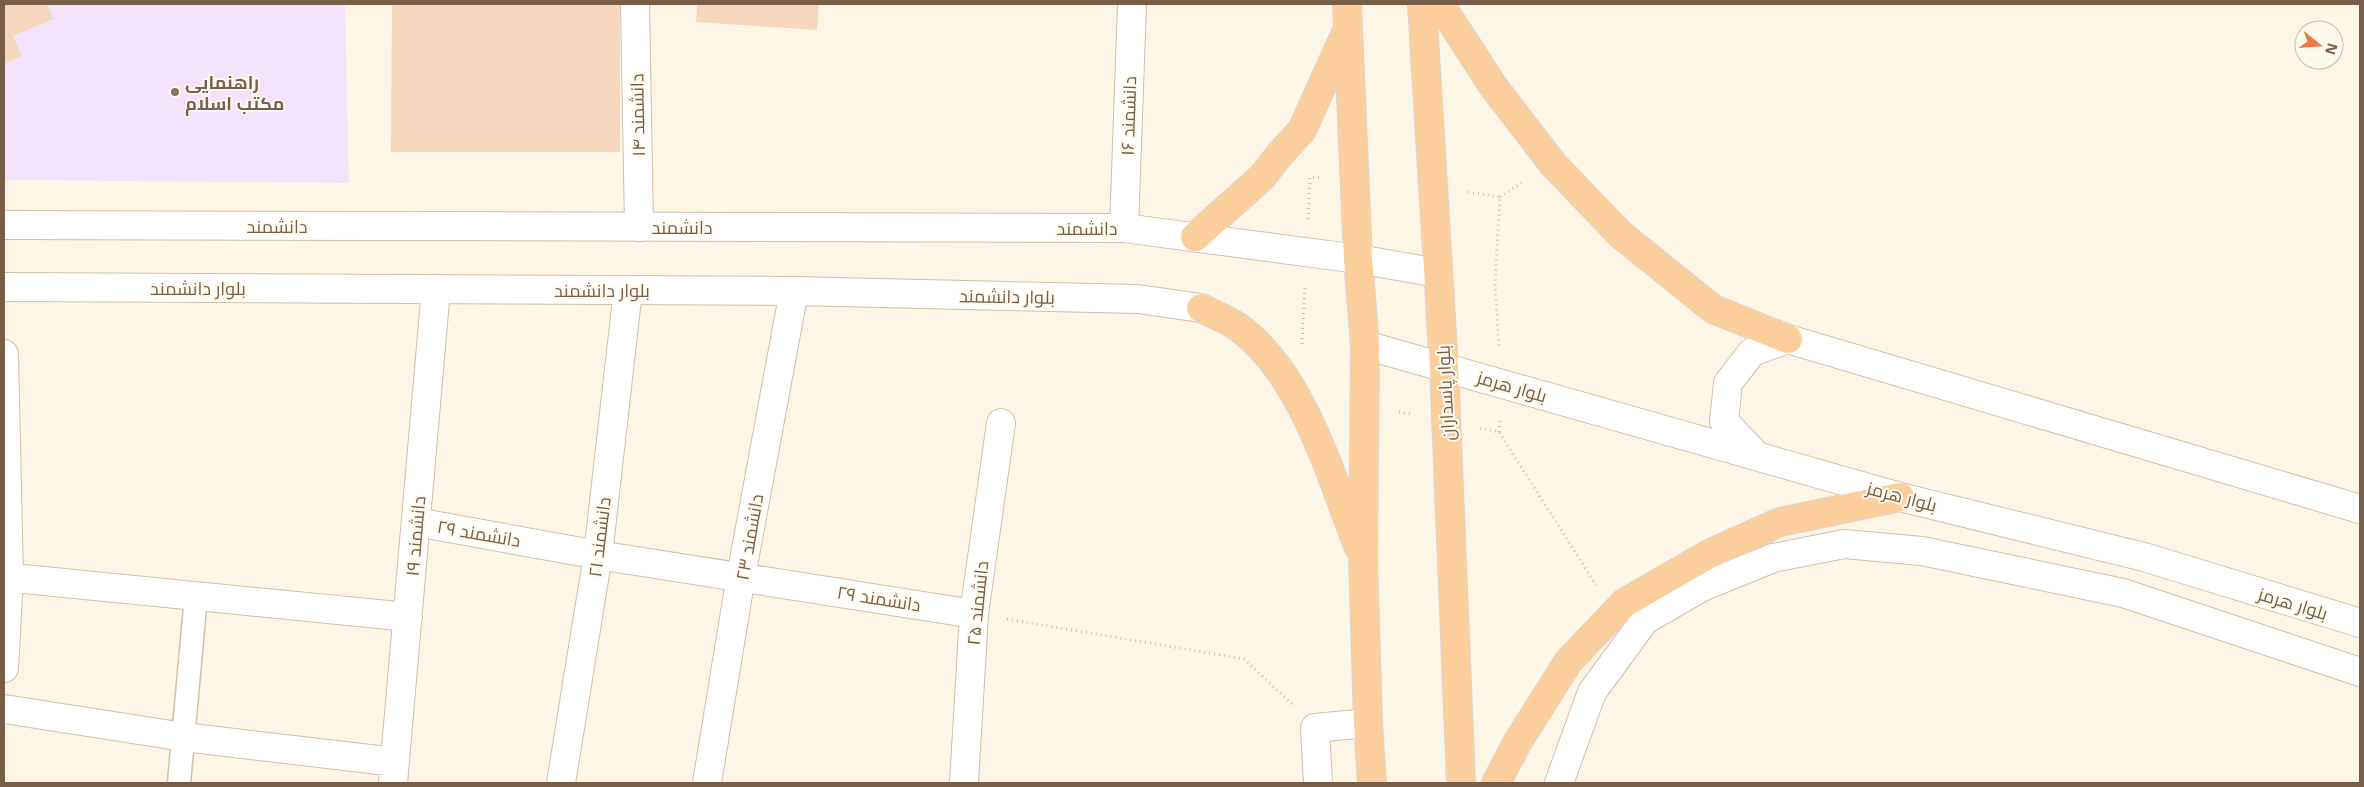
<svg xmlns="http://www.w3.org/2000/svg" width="2364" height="787" viewBox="0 0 2364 787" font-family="'Open Sans',Cairo,sans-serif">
<rect width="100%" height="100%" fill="#fdf6e7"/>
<path fill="#f3e3fa" d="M4,4H345L349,183L4,180Z"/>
<path fill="#f4d7bd" d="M4,4H47L53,19L13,36L22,56L4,64Z
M392,4H620V152H391Z
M697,4H819L817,30L696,22Z"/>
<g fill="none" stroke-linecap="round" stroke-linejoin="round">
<g stroke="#d0bfab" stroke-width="25">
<path id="service" d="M179,783L196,596"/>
</g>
<g stroke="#d0bfab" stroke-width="30">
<path id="minor" d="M635,4L639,227
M1124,228L1132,4
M4,354L9,577L4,668
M416,522L598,555L974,614
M4,577L408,617
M4,709L184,737L395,762
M393,783L436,289
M561,783L598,555L628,290
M707,783L741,576L794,291
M964,783L974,614L1001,423
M1318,783L1315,728L1368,723
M1559,783L1592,692L1645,620L1702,587L1773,558L1844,544L1922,551L2123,593L2360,672"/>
</g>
<g stroke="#d0bfab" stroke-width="30">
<path id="tertiary" d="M4,225L1124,228L1358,259
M4,287L794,291L1138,299L1201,308"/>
</g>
<g stroke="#d5c1ab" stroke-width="30">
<path id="secondary" d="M1358,259L1438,273
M1365,345L1900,497L2144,557L2360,623
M1756,455L1724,421L1728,383L1752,352L1788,339L2360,509"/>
</g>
<g stroke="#dcd5d0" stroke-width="30">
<path id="trunk" d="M1347,4L1358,259L1365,345L1363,559L1368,723L1372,783
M1422,4L1444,367L1461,783
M1440,4L1493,86L1553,164L1620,234L1713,309L1788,339
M1195,237L1261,178L1281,153L1302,130L1345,35
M1201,308C1213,314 1227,319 1238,327C1302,373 1330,474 1358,546
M1496,783L1517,743L1568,662L1624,603L1709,554L1780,522L1900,497"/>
</g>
<path stroke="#d9bb9f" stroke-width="3" stroke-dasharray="1 4" stroke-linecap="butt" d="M1468,192L1500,197L1495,284L1499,347
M1500,197L1525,181
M1308,219L1310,177L1322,178
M1302,344L1305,285
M1399,412L1412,414
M1480,428L1499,432L1596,585
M1499,432L1500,418
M1007,619L1244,659L1292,704"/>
<use href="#service" stroke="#fff" stroke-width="22"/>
<use href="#minor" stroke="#fff" stroke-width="28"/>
<use href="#tertiary" stroke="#fff" stroke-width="28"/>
<use href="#secondary" stroke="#fff" stroke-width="28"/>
<use href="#trunk" stroke="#fcce9c" stroke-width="28"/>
</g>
<circle fill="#8d6e63" stroke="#fffaee" stroke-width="2" cx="175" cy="92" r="5"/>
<g text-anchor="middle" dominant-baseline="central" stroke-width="4" stroke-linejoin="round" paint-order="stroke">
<g font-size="18" font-weight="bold" fill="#785e54" stroke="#fffaee" text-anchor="start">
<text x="185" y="82">راهنمایی<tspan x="185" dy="21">مکتب اسلام</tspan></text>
</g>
<g font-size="18" fill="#785e49" stroke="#fffaee">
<text transform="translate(637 115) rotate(-91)">دانشمند ۱۴</text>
<text transform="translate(1128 116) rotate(-88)">دانشمند ۱۶</text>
<text x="277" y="226">دانشمند</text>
<text x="682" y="227">دانشمند</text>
<text x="1087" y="228">دانشمند</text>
<text x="198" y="288">بلوار دانشمند</text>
<text x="602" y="290">بلوار دانشمند</text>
<text transform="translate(1007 296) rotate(1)">بلوار دانشمند</text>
<text transform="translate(1512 386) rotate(16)">بلوار هرمز</text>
<text transform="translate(1445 393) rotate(-93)">بلوار پاسداران</text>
<text transform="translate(1902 496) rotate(15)">بلوار هرمز</text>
<text transform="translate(479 533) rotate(10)">دانشمند ۲۹</text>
<text transform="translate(415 536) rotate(-85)">دانشمند ۱۹</text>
<text transform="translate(599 537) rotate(-83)">دانشمند ۲۱</text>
<text transform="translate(749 537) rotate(-80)">دانشمند ۲۳</text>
<text transform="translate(879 598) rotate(9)">دانشمند ۲۹</text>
<text transform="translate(977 603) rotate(-84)">دانشمند ۲۵</text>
<text transform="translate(2293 603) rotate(17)">بلوار هرمز</text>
</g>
</g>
<rect width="2364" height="787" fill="none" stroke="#785e49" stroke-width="10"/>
<g transform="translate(2319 45) rotate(107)"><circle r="24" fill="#fffaee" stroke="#c9bcac"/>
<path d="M0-4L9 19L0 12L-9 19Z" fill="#ec7947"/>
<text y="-8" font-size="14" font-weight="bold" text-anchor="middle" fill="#785e49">N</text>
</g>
</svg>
